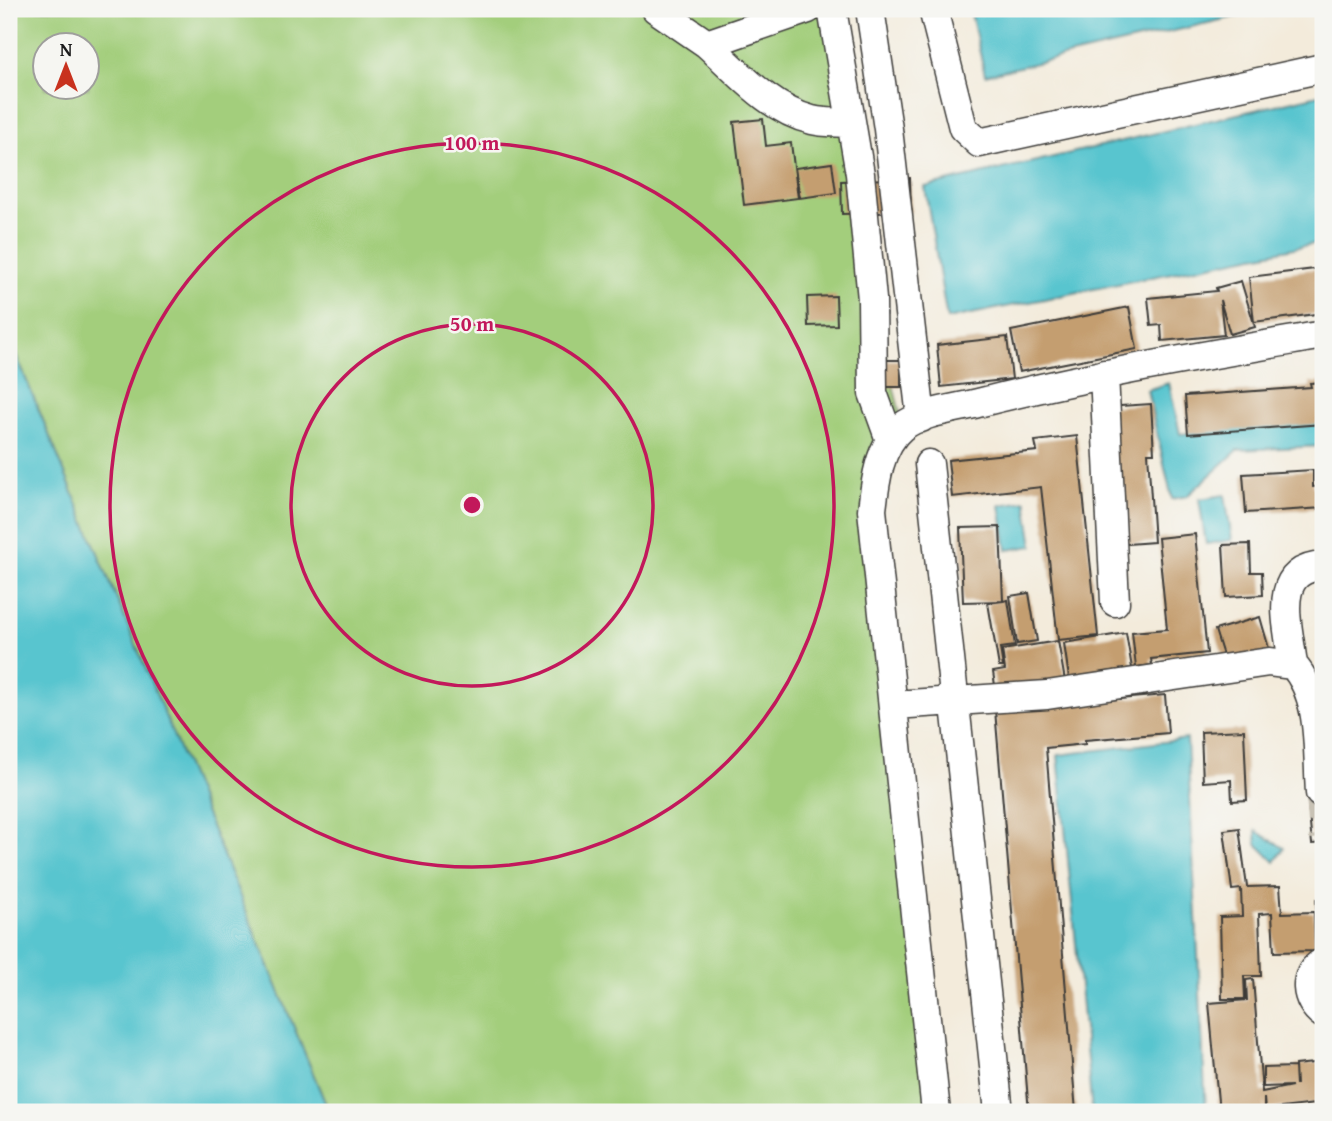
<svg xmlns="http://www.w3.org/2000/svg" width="1332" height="1121" viewBox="0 0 1332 1121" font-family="'Gentium Book Plus',serif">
<rect width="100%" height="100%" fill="#f6f6f2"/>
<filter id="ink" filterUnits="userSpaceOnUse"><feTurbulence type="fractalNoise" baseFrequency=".0143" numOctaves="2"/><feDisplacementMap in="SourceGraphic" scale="14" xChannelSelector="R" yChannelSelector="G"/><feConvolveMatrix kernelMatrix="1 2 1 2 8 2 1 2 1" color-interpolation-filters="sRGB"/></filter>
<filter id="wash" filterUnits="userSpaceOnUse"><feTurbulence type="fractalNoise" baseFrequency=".00686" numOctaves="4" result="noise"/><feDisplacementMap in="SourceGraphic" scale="28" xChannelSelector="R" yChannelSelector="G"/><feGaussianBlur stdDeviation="1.57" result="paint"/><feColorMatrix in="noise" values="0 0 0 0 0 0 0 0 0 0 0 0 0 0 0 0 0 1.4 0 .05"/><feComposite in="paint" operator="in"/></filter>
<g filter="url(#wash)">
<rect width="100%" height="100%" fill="#f3ebdb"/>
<path fill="#a3ce7b" stroke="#60754c" stroke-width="2" fill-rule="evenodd" d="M9,9H832L872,299L903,426L877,475L936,1112H329L9,338ZM46,46H88V88H46Z"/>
<path fill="#58c5cf" stroke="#3a7076" stroke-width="2" d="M970,9H1268L985,75Z
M1323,94V242L947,319L925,187Z
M9,338L329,1112H9Z
M1169,383L1180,434L1323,421V446L1238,450L1187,496L1172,499L1147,390Z
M1225,495L1232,540L1206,544L1199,499Z
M1026,501L1033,546L1007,550L1000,505Z
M1187,739L1206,1112H1092L1058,755Z
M1256,831L1284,848L1275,862L1257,844Z"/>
<g id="blocks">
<path fill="#c49e70" d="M763,119L766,146L791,143L798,198L744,205L734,122Z
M832,163L836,193L800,198L795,168Z
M910,178L911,212L842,214L841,181Z
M1323,268V313L1254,322L1249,277Z
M1241,281L1255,327L1230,334L1220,300L1224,335L1162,341L1161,325L1151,326L1148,298L1217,291L1216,288Z
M836,296L837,325L808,326L807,297Z
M1129,307L1137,349L1019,372L1011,331Z
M1007,337L1012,379L941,387L937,345Z
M878,360H901V387H878Z
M1323,382V424L1188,434L1185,396L1311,387L1310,383Z
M1151,404L1154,453H1148L1154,542L1114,545L1105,407Z
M1077,436L1098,636L1058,640L1041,487L952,497L948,460L1037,451L1035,441Z
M1313,470V487L1323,486V508L1246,513L1243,474Z
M1000,527L1003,601L1008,600L1015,646L1000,648L1003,667H999L988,603L1003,601L963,602L960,528Z
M1195,534L1207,653L1151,659L1152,665L1136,667L1132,632L1167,629L1158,538Z
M1250,544L1251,572H1262L1263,595L1226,597L1223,545Z
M1029,593L1037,641L1017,644L1010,596Z
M1260,617L1270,652L1226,665L1215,630Z
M1126,633L1132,668L1069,678L1064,643Z
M1058,641L1065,681L996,692L993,672L1005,670L1002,650Z
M1165,695L1168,733L1085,740V744L1046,748L1076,1112H1029L995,710Z
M1244,730L1247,800L1232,801L1231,780L1203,782L1201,732Z
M1323,793V843L1312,844L1307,794Z
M1239,828L1247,887L1280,886L1282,913L1314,912L1315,951L1274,952L1272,913L1259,914L1261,976H1244L1245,999H1222L1220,917L1242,916L1241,889L1232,890L1224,830Z
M1323,898V940L1318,941L1316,899Z
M1253,979L1262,1092L1292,1086L1263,1087V1068L1295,1067L1296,1085L1295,1065L1323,1062V1103L1265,1110L1264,1098V1112H1219L1209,1003L1247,1000L1246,980Z"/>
</g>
</g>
<g filter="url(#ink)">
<use href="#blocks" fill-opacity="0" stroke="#3c3b39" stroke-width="2"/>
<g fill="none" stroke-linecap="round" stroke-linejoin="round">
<path stroke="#c8c2b5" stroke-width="28" stroke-dasharray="28 14" stroke-linecap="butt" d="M1320,793L1323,838"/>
<g stroke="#3c3b39" stroke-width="31">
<path id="minor" d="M656,9L707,44L808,9
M832,9L860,174L872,299L873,393L890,440
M870,9L888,129L921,418
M933,9L963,128L979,143L1323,68
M707,44C738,72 770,110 812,120C823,123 837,122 849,123
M1104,374L1115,602
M929,464L999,1112
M1293,665C1289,626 1269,569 1323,566
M894,705L1047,695L1269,662L1293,665C1322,697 1317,751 1320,793
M1323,962C1301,974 1305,1001 1323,1014
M936,1112L872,510C875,483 879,446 902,427C921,412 955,409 978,403C1092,374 1208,355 1323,335"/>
</g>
<use href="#minor" stroke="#fff" stroke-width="28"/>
</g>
</g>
<g fill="none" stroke="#c2185b" stroke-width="3.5">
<circle cx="472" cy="505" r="181"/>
<circle cx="472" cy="505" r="362"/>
</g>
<circle cx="472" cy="505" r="10" fill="#c2185b" stroke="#f6f6f2" stroke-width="3.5"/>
<g font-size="21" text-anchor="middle" font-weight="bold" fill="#c2185b" stroke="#f6f6f2" stroke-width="5" stroke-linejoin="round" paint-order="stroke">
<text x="472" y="150">100 m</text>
<text x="472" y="331">50 m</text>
</g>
<rect width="1332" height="1121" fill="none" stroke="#f6f6f2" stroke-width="35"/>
<g transform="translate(66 66)"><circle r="33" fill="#f6f6f2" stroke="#9f9f9c" stroke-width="2"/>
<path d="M0-5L12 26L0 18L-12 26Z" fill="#c8321e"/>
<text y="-10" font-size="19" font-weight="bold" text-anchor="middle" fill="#1c1c1c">N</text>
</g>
</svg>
